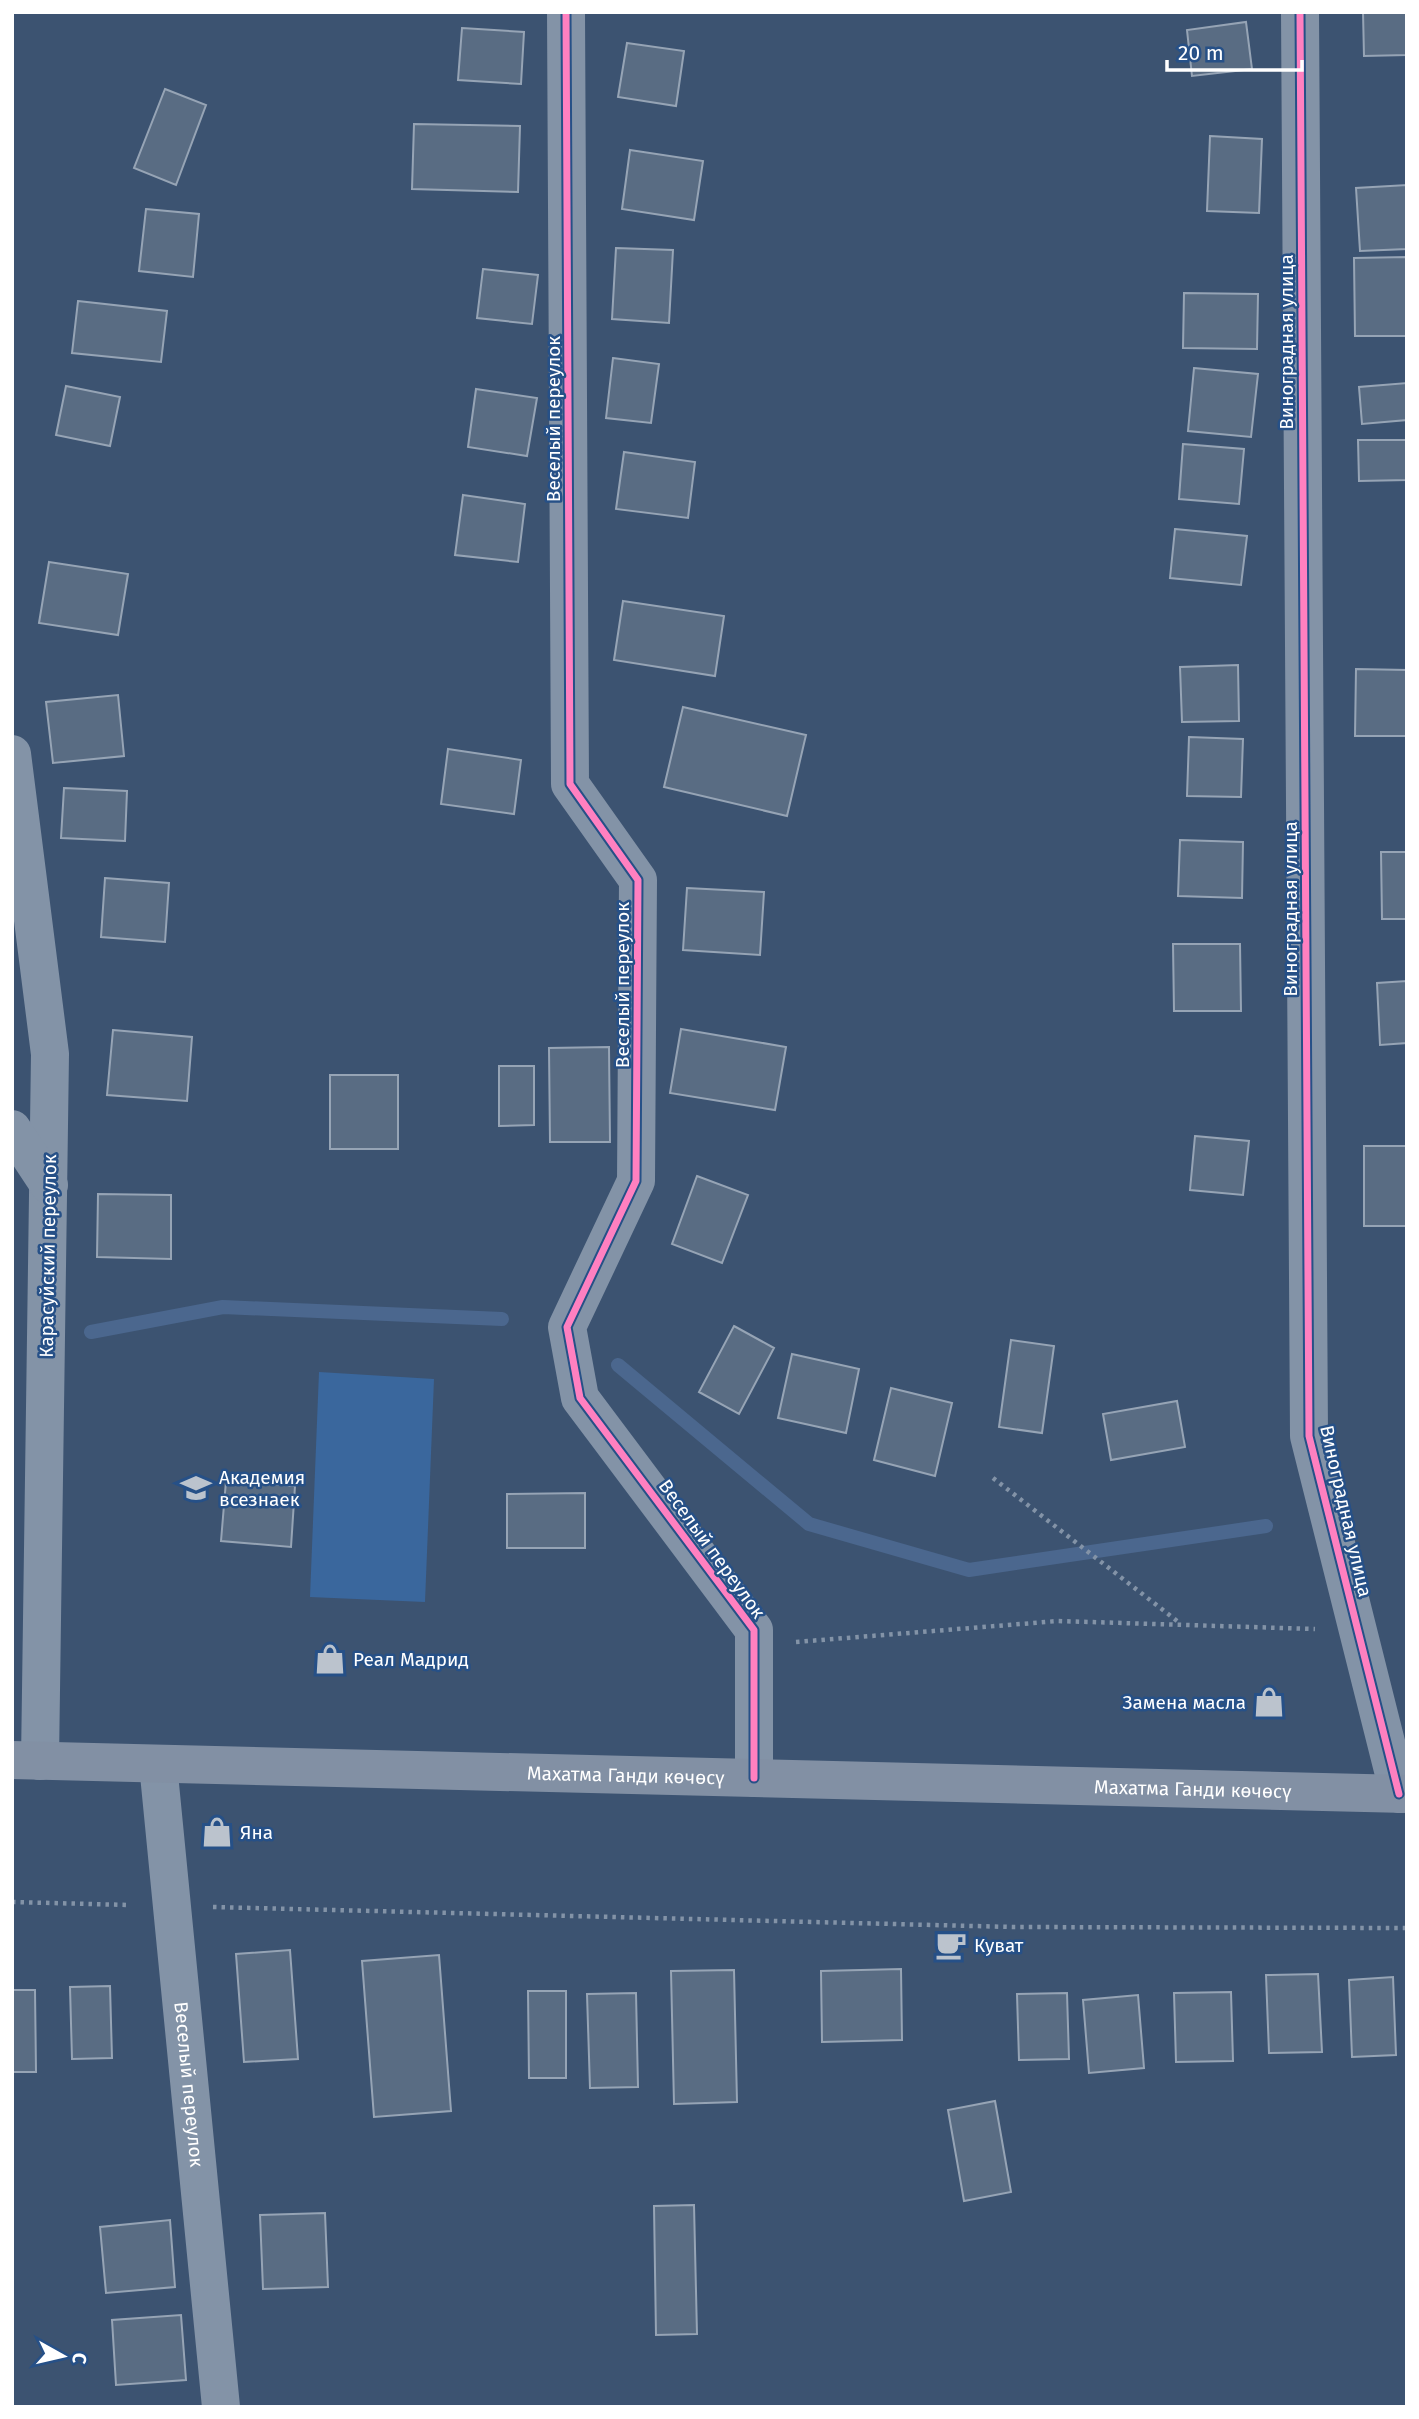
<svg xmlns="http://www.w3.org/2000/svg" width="1419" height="2419" viewBox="0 0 1419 2419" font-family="'Fira Sans',sans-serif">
<rect width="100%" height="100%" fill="#3c5371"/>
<path fill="#3a679d" d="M319,1372L434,1379L425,1602L310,1597Z"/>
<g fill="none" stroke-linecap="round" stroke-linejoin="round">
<path stroke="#4b678e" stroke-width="14" d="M91,1332L223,1307L502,1319
M618,1365L809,1524L969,1570L1266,1526"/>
</g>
<path fill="#596c83" stroke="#96a4b5" stroke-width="2" d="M1363,12H1407V55L1364,56Z
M1246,22L1252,69L1192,76L1187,30Z
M462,28L524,32L521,84L458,80Z
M627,43L684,51L676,106L618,97Z
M165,89L206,105L176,185L134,168Z
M414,124L520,126L518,192L412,189Z
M1210,136L1262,139L1259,213L1207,211Z
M630,150L703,161L694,220L622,209Z
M1407,185V249L1360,251L1356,188Z
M146,209L199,214L193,277L139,271Z
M616,248L673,250L669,323L612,319Z
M1407,257V336H1355L1354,258Z
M483,269L538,275L532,324L477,318Z
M1184,293L1258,294L1257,349L1183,348Z
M78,301L167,311L161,362L72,353Z
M613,358L659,364L651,423L606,418Z
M1194,368L1258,374L1251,437L1188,431Z
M1407,383V420L1362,424L1359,387Z
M66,386L120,397L110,446L56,435Z
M476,389L537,398L527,456L468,447Z
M1358,440H1407V480L1359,481Z
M1183,444L1244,449L1239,504L1179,499Z
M624,452L695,462L688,518L616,509Z
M463,495L525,504L518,562L455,555Z
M1175,529L1247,536L1241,585L1170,578Z
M49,562L128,574L118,635L39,623Z
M623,601L724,616L715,676L614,660Z
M1238,665L1239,721L1182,722L1180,667Z
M1356,669L1407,670V736H1355Z
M118,695L124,756L53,763L46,702Z
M683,707L806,735L787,816L664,787Z
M1189,737L1243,739L1241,797L1187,796Z
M448,749L521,760L514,814L441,804Z
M64,788L127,791L125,841L61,838Z
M1180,840L1243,842L1242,898L1178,896Z
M1381,852H1407V919H1382Z
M105,878L169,883L165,942L101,937Z
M687,888L764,892L760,955L683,950Z
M1173,944H1240L1241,1011H1174Z
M1407,981V1043L1380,1045L1377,983Z
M681,1029L786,1047L775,1110L670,1093Z
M113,1030L192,1037L187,1101L107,1095Z
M609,1047L610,1142H550L549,1048Z
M499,1066H534V1125L499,1126Z
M330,1075H398V1149H330Z
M1195,1136L1249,1141L1243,1195L1190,1190Z
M1364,1146H1407V1226H1364Z
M697,1176L748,1195L722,1263L672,1244Z
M98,1194L171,1195V1259L97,1257Z
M734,1326L774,1348L739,1414L699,1392Z
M1011,1340L1054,1346L1042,1433L999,1427Z
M792,1354L859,1369L846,1433L778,1418Z
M891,1388L952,1403L935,1476L874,1460Z
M1177,1401L1185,1447L1111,1460L1103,1414Z
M226,1481L295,1486L291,1547L221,1541Z
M585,1493V1548H507V1494Z
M290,1950L298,2059L244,2062L236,1954Z
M439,1955L451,2111L374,2117L362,1961Z
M901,1969L902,2040L822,2042L821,1971Z
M734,1970L737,2102L674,2104L671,1971Z
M1318,1974L1322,2052L1269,2053L1266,1975Z
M1393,1977L1396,2055L1352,2057L1349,1980Z
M110,1986L112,2058L72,2059L70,1987Z
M12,1990H35L36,2072H12Z
M528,1991H566V2078H529Z
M1231,1992L1233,2061L1176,2062L1174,1993Z
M636,1993L638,2087L590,2088L587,1994Z
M1067,1993L1069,2059L1019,2060L1017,1994Z
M1138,1995L1144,2068L1089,2073L1083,2000Z
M995,2101L1011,2192L964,2201L948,2110Z
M694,2205L697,2334L656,2335L654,2206Z
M325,2213L328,2287L263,2289L260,2215Z
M170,2220L175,2287L106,2293L100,2227Z
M181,2315L186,2380L116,2385L112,2320Z"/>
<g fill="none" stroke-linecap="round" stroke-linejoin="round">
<path stroke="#8393a7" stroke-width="4.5" stroke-dasharray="3.5 5" stroke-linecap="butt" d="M993,1478L1181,1624
M796,1642L1058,1621L1315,1629
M12,1902L130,1905
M213,1907L1013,1927L1407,1928"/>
<g stroke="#8393a7" stroke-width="38">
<path d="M566,12L570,784L638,880L636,1181L567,1327L580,1398L754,1630V1778"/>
<path d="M1300,12L1309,1436L1399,1794"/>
<path d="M12,754L50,1054L40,1761"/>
<path d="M12,1129L49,1185"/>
<path id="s1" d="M158,1764L221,2407"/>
</g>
<path stroke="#8290a4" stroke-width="38" id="s2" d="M12,1760L1407,1794"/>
<g stroke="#265087" stroke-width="11">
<path id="cycleway" d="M566,12L570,784L638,880L636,1181L567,1327L580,1398L754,1630V1778
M1300,12L1309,1436L1399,1794"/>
</g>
<use href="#cycleway" stroke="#ff80c0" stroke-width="7"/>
</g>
<defs>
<g id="school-bare" transform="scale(2.415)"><path d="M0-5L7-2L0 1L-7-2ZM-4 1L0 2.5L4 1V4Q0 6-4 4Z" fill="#bbc3cd" stroke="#265087" stroke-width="2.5" paint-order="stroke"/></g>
<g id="shop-bare" transform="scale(2.415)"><path d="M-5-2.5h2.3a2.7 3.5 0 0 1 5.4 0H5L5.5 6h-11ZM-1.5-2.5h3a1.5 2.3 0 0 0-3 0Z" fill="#bbc3cd" stroke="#265087" stroke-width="2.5" paint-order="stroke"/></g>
<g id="cafe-bare" transform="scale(2.415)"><path d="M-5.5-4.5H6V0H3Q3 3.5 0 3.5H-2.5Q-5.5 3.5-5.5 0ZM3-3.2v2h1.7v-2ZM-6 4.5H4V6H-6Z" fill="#bbc3cd" stroke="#265087" stroke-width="2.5" paint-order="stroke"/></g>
</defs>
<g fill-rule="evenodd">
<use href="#school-bare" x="196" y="1488"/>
<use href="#shop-bare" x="330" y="1659"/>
<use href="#shop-bare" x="1269" y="1702"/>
<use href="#shop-bare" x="217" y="1832"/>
<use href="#cafe-bare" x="951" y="1945"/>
</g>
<g text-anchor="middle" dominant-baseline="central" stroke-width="5" stroke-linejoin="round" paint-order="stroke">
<g font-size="19" fill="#fff" stroke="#265087">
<text transform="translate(1286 342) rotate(-90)">Виноградная улица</text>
<text transform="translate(553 419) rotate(-90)">Веселый переулок</text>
<text transform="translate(1290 909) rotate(-90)">Виноградная улица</text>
<text transform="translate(622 985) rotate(-90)">Веселый переулок</text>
<text transform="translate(48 1256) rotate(-89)">Карасуйский переулок</text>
<text transform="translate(1346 1511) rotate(77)">Виноградная улица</text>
<text transform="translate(712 1549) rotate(54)">Веселый переулок</text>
<text stroke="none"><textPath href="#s2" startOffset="614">Махатма Ганди көчөсү</textPath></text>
<text stroke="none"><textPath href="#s2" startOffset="1181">Махатма Ганди көчөсү</textPath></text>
<text stroke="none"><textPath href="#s1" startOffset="322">Веселый переулок</textPath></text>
</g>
<g font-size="19" fill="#fff" stroke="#265087" text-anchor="start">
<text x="219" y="1477">Академия<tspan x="219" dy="22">всезнаек</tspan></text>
<text x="353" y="1659">Реал Мадрид</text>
<text x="1246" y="1702" text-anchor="end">Замена масла</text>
<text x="240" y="1832">Яна</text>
<text x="974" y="1945">Куват</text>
</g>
</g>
<rect width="1419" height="2419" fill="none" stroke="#ffffff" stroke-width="28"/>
<g transform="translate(63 2356) rotate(98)" stroke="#265087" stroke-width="5" paint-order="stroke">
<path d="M0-5L12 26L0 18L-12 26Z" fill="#ffffff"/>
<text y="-10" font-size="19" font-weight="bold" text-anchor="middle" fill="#ffffff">С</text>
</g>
<path d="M1167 60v10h135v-10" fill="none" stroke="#ffffff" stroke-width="3.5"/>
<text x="1178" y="60" font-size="21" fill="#ffffff" stroke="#265087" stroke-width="5" paint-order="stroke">20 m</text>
</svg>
